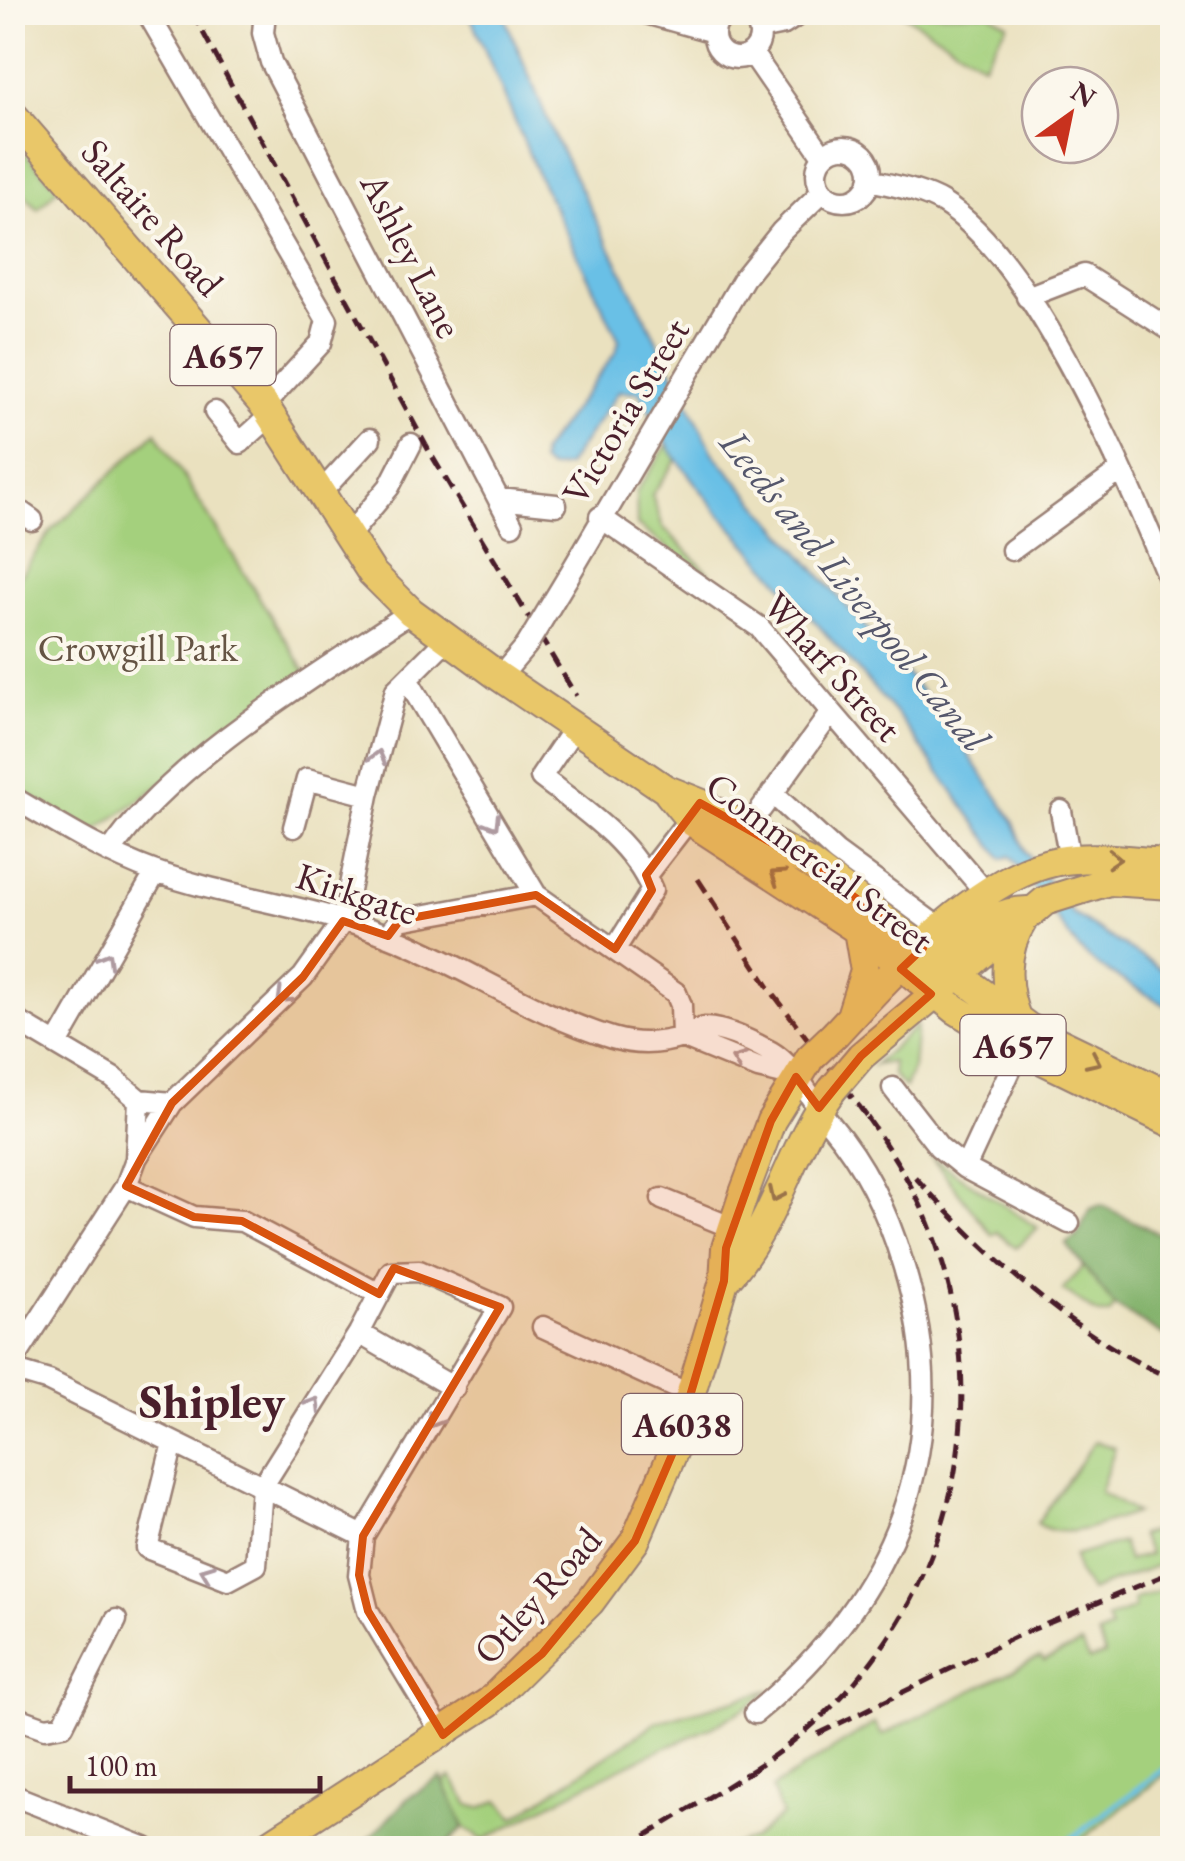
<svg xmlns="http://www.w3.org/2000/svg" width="1185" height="1861" viewBox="0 0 1185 1861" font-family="'EB Garamond',serif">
<rect width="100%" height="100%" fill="#fbf7ec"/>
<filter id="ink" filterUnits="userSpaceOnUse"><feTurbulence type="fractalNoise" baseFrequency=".01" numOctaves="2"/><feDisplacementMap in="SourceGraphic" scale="20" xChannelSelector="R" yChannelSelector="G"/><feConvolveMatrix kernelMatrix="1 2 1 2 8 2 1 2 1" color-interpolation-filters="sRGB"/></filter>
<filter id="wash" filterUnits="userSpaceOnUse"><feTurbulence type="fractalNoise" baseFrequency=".0048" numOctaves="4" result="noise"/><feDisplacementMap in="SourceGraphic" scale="40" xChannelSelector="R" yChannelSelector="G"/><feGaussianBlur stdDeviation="2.25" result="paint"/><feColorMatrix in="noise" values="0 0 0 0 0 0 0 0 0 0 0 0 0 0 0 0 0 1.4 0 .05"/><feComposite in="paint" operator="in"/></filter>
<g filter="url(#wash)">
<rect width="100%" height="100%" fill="#eae1bf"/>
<path fill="#a4d07d" stroke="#777854" stroke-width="2.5" d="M989,13L1008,24L983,64L903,14Z
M15,143L58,188L38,209L13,182Z
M156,432L310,679L93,833L13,787V586L51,531Z
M669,442L678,458L652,495L663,527L709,573L704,575L637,525L636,492Z
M917,1025L913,1068L905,1088L893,1075L892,1062L874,1065Z
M931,1157L1038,1228L1016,1248L997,1232L992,1235Z
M1083,1266L1115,1306L1109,1314H1098L1063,1290Z
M1095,1441L1115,1448L1100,1492L1136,1513C1107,1521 1064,1544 1037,1523Z
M1155,1531L1164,1563L1090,1591L1078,1573L1074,1556L1122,1542L1128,1561L1149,1554L1140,1535Z
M1172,1586V1769L1071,1848H723L753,1839L782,1815L772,1788L875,1723L882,1735L1040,1657L1044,1661L1081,1644L1089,1660L1105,1655L1098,1635L1111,1629L1107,1619L1135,1608L1133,1600Z
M770,1690C727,1726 676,1741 627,1765C578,1788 531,1815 483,1840L464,1827L443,1783L451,1777L469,1805L480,1808L499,1800L514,1818L657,1722Z"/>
<path fill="#83b26c" stroke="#66684c" stroke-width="2.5" d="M1101,1205L1162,1235L1172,1218V1330L1164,1336L1115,1306L1066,1244L1077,1236L1090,1209Z
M441,1777L464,1827L443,1848H372L367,1841L408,1798Z"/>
<path fill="#69c0e6" stroke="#5a7088" stroke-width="2.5" d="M469,13H503L556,140L714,454L942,715L1013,820L1025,851L1073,914L1172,976V1009L1097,965L1078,948L1010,856L1002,859L899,717L713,506L673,454L639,392L619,391L567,466L550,469L541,463V453L616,352L619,340L538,175Z"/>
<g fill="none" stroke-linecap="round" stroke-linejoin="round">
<path stroke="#69c0e6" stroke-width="5" d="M1059,1848L1172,1763"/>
</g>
</g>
<g filter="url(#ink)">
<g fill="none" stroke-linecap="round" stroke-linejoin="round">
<g stroke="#9a8075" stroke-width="25">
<path id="minor" d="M147,12L327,320L321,343L264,405
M265,12L263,33L271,62L512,525
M642,12L714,32
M714 35a23 23 0 1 1 46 0a23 23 0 1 1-46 0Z
M759,29L784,24L802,12
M752,53L823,156
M817 174a27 27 0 1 1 54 0a27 27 0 1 1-54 0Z
M870,180C894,186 921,190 943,203C1035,260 1131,486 1172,587
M1027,297L1084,275L1172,331
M215,412L240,443L270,416
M322,491L370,439
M499,499L556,505
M12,506L32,520
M600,517L759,627L986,893
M349,535L389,487L411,444
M1012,550L1120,471
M568,577L744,278L781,232L823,191
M500,677L527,645
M407,679L536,895L676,993L681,1005L682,1037
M574,728L541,777C581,808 632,841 652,890L615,949
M772,793L836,852L942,930
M12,797C58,824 103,853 153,871C229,898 313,906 389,936C465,966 533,1014 612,1038C636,1045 658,1045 682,1037C689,1034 697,1029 704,1028C725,1028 753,1042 771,1052C797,1067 811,1102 831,1125C865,1165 888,1214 903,1264C959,1443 896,1596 755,1713
M761,809L830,714
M1061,811L1070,860
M294,827L307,779L368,795
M110,853C169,763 319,673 411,612
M646,875L697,809
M388,936L400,920L536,895
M12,1018L113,1078L139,1100L172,1103L303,977L343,921L368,795L396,690L448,638
M682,1037L758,1068L796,1077
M57,1044L156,872
M893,1088L939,1147L965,1168L1069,1223
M137,1157L172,1103
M965,1168L1020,1049
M126,1186L194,1217L242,1221L379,1294
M662,1199L743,1232
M543,1327L691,1395
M359,1333L454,1388
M12,1363L126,1186L136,1159L139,1100
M12,1370L49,1381L363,1536
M173,1443L147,1548L228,1580L256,1565L262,1487L359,1333L391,1272L419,1271L500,1307L363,1536L359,1575L368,1611L443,1735
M12,1716L45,1728L63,1725L116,1620
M12,1795L146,1848"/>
</g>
<g stroke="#9a8075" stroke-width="32">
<path id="major" d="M12,114L264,405L372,573L411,612L500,677L665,789L700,803L810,864L1029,1028L1172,1097
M669,794L691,821L858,930L955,1009L1020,1049L1172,1123
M922,964C963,953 980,911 1027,911
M852,1013L865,971L858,930
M1017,1020C1004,988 1003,951 1023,920
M836,1033C890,975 978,876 1058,861C1096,854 1134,862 1172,863
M861,1056L1045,901L1109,881L1172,885
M724,1281C775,1229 789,1149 832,1090
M264,1848L489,1702L590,1602L635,1541L674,1450L724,1281L726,1248L744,1193L771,1121L810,1058"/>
</g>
<use href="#minor" stroke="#fff" stroke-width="20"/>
<use href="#major" stroke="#e9c769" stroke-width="28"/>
<path stroke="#4a1f2b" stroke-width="5" stroke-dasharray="15 8" stroke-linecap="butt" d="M192,12L429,451L576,696
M698,879L774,995L868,1118
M915,1177C989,1257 1071,1334 1172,1379
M818,1734L1015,1637L1172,1572
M749,1772C933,1659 1010,1433 931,1230C914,1185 887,1145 859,1106
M626,1848L761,1765"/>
<g stroke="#9a8075" stroke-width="25" stroke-linecap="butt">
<path id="minor-bridge" d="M527,645L568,577"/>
</g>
<g stroke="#9a8075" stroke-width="32" stroke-linecap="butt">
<path id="major-bridge" d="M810,1058L836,1033
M832,1090L861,1056"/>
</g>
<use href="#minor-bridge" stroke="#fff" stroke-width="20"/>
<use href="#major-bridge" stroke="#e9c769" stroke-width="28"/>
</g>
<defs><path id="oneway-chevron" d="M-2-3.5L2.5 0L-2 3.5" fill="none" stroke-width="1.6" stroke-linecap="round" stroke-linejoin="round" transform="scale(2.5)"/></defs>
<g stroke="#ae9aa0">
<use href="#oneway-chevron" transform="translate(378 757) rotate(-75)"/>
<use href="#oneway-chevron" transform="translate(493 823) rotate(59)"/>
<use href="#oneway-chevron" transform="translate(106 959) rotate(-60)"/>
<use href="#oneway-chevron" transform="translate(283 997) rotate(136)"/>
<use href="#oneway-chevron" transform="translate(738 1060) rotate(-159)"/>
<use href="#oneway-chevron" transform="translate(314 1404) rotate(-58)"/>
<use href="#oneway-chevron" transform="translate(434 1421) rotate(122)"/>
<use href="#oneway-chevron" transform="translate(207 1572) rotate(-159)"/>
</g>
<g stroke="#9a734a">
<use href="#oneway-chevron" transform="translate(1114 859) rotate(3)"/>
<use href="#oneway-chevron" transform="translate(777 876) rotate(-147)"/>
<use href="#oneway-chevron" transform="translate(1094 1061) rotate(25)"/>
<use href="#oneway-chevron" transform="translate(776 1195) rotate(115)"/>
</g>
</g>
<path fill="#d8530f" fill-opacity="0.2" stroke="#d8530f" stroke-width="8" stroke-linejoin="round" d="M700,803L810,864L923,948L901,969L931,994L861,1056L819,1108L796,1077L771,1121L726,1248L724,1281L674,1450L635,1541L542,1654L443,1735L368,1611L359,1575L363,1536L500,1307L394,1268L379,1294L242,1221L194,1217L126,1186L172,1103L303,977L343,921L388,936L400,920L536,895L615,949L652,890L646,875Z"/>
<g text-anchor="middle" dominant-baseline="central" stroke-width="8" stroke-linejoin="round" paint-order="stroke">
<g fill="#fbf7ec" stroke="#7f6065" stroke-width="2.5">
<rect x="170.5" y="325" width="105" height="60" rx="8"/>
<rect x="960.5" y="1015" width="105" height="60" rx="8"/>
<rect x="622" y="1394" width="120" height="60" rx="8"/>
</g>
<g font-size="35" font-weight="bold" fill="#4a1f2b">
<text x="223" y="355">A657</text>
<text x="1013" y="1045">A657</text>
<text x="682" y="1424">A6038</text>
</g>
<g font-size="38" fill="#4a1f2b" stroke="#fbf7ec">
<text transform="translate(153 217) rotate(49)">Saltaire Road</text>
<text transform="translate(412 255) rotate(63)">Ashley Lane</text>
<text transform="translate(625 411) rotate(-59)">Victoria Street</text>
<text transform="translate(833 666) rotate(48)">Wharf Street</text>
<text transform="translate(820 862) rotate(37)">Commercial Street</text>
<text transform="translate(357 893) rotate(18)">Kirkgate</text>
<text transform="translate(537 1595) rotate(-48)">Otley Road</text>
</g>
<g font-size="38" fill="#655444" stroke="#fbf7ec">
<text x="138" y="647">Crowgill Park</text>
</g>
<g font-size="40" font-style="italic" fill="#55576c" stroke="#fbf7ec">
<text transform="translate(855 590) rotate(51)">Leeds and Liverpool Canal</text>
</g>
<g font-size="48" font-weight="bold" fill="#4a1f2b" stroke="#fbf7ec">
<text x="212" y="1401">Shipley</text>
</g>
</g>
<rect width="1185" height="1861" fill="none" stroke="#fbf7ec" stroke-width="50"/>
<g transform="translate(1070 115) rotate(33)"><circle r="48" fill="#fbf7ec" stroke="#b4a19f" stroke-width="2.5"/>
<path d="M0-8L18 38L0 25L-18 38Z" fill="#c8321e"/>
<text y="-15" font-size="28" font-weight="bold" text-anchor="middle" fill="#4a1f2b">N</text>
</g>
<path d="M70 1776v15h250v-15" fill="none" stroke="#4a1f2b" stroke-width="5"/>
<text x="85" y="1776" font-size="30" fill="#4a1f2b" stroke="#fbf7ec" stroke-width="8" paint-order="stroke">100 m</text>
</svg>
